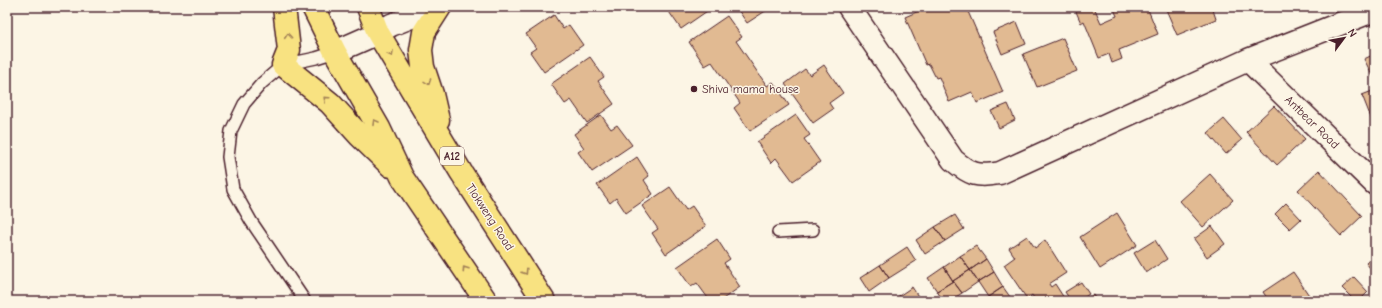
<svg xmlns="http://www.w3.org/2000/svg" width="1382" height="308" viewBox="0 0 1382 308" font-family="'Comic Neue',sans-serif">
<rect width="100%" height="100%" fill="#fcf5e5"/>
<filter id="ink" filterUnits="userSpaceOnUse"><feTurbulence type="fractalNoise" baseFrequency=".025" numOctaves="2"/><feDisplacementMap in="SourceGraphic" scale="8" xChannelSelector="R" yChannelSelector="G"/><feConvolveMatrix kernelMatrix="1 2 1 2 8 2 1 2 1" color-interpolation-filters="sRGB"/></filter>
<g filter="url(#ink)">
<path fill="#e1ba92" stroke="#4a1f2b" d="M670,7H713L681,29L667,9Z
M736,7H765L767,10L747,23Z
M928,7H966L1003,92L977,103L972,92L949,102L939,77L936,78L929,64L926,65L905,17Z
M1074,7H1094L1101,23L1117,16L1113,7H1147L1158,34L1119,50L1122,59L1112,63L1109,54L1099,58L1084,21L1081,23Z
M1165,7H1212L1216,19L1177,35Z
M554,15L563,29L569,25L583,45L544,72L530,52L536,48L526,34Z
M727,16L742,37L736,41L767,86L773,82L789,105L750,131L734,108L740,103L712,62L705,66L689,42Z
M1017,22L1026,44L1002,54L993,32Z
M1063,38L1077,71L1037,87L1023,54Z
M1375,54V78L1374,79L1364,59Z
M590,57L604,77L598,81L614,104L587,123L571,100L565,104L551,84Z
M824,65L843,93L829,103L833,109L813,123L785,84L805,69L810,75Z
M1375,90V128L1362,95Z
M1008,104L1015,120L999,128L991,111Z
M1274,106L1305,139L1277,165L1246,132Z
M601,115L611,129L617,125L632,145L592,172L578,152L584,148L574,134Z
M796,115L810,135L804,139L820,162L793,181L776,158L771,163L757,142Z
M1224,119L1242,140L1226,154L1208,133Z
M637,157L649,176L644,180L653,194L626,213L616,198L610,203L597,185Z
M1319,170L1362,216L1341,236L1298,190Z
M1210,174L1233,200L1203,227L1180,201Z
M670,187L686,210L692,206L706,226L666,254L652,233L658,229L642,206Z
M1286,203L1301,219L1290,229L1275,214Z
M1117,213L1137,245L1100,269L1080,237Z
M955,215L964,229L945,241L935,227Z
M1212,226L1225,244L1207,257L1194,239Z
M935,227L945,241L925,254L916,240Z
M1027,236L1035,248L1045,240L1066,273L1049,284L1051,287L1055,284L1064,298L1059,301H1036L1032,295L1027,299L1004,265L1015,257L1009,248Z
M717,239L730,259L724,263L740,287L720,301H710L697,283L691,287L677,267Z
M1155,240L1167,259L1146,273L1134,253Z
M976,246L986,259L970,270L960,256Z
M907,247L916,261L889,278L880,265Z
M1375,255V274L1366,263Z
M960,256L970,270L953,281L944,267Z
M986,259L994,272L978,282L970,270Z
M880,265L889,278L869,292L860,278Z
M944,267L953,281L937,291L928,278Z
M970,270L978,282L962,293L953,281Z
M994,272L1003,287L988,297L978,282Z
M1293,272L1313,301H1265L1264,299L1267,298L1263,292Z
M1354,277L1368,292L1359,301H1355L1342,288Z
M953,281L962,293L950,301H943L937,291Z
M1081,282L1089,294L1079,301H1071L1065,292Z
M912,287L921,301H894L893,300Z
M1003,287L1013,301H991L988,297Z
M1093,295L1097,301H1083Z"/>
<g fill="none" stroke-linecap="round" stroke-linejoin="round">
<g stroke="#4a1f2b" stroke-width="14">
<path id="lane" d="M778,232L813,230
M305,301L251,221L233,189L228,157L231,131L244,104L262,83L283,65L316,58L335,52"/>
</g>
<g stroke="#4a1f2b" stroke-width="25">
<path id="street" d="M849,7L953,160C971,175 977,177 1000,173L1248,60L1375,10
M335,52L378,33L391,25L436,7
M1248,60L1375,184"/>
</g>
<g stroke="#4a1f2b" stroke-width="25">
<path id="primary" d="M284,7L289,50L283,65L330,103L360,136L391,166
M313,7L335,52L379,128L402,177L486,301
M368,7L378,33L461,172L544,301
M438,120L432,94L423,67L421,50L424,32L440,7"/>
</g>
<use href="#lane" stroke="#fcf5e5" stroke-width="11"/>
<use href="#street" stroke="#fcf5e5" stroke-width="22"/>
<use href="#primary" stroke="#f8e281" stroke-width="22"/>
</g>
<defs><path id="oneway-chevron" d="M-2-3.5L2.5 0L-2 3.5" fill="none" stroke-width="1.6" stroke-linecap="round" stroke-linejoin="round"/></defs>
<g stroke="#a18056">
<use href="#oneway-chevron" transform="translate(288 36) rotate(-95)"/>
<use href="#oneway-chevron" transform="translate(391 54) rotate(59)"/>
<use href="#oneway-chevron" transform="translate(428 82) rotate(70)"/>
<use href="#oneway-chevron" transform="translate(326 99) rotate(-138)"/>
<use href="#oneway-chevron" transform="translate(375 122) rotate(-120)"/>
<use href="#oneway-chevron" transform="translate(465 269) rotate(-124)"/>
<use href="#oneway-chevron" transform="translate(525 272) rotate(57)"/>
</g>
</g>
<circle fill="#4a1f2b" stroke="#fcf5e5" stroke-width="1.5" cx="694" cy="89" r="4"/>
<g text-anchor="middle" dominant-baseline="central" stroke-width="3" stroke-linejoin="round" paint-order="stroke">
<rect fill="#fcf5e5" stroke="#7f5f63" stroke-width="1" x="440" y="147" width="24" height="18" rx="3"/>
<g font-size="11" font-weight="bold" fill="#4a1f2b">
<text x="452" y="156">A12</text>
</g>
<g font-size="12" fill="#4a1f2b" stroke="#fcf5e5" text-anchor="start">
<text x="702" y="89">Shiva mama house</text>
</g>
<g font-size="12" fill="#4a1f2b" stroke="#fcf5e5">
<text transform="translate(1312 122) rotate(44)">Antbear Road</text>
<text transform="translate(490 217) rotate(57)">Tlokweng Road</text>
</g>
</g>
<rect width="1382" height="308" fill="none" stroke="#fcf5e5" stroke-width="24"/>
<rect x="12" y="12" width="1358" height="284" fill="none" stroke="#4a1f2b" stroke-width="1.5" filter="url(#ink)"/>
<g transform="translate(1344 38) rotate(58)" stroke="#fcf5e5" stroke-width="3" paint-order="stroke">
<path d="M0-3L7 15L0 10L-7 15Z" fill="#4a1f2b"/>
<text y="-6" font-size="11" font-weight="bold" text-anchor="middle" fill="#4a1f2b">N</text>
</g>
</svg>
